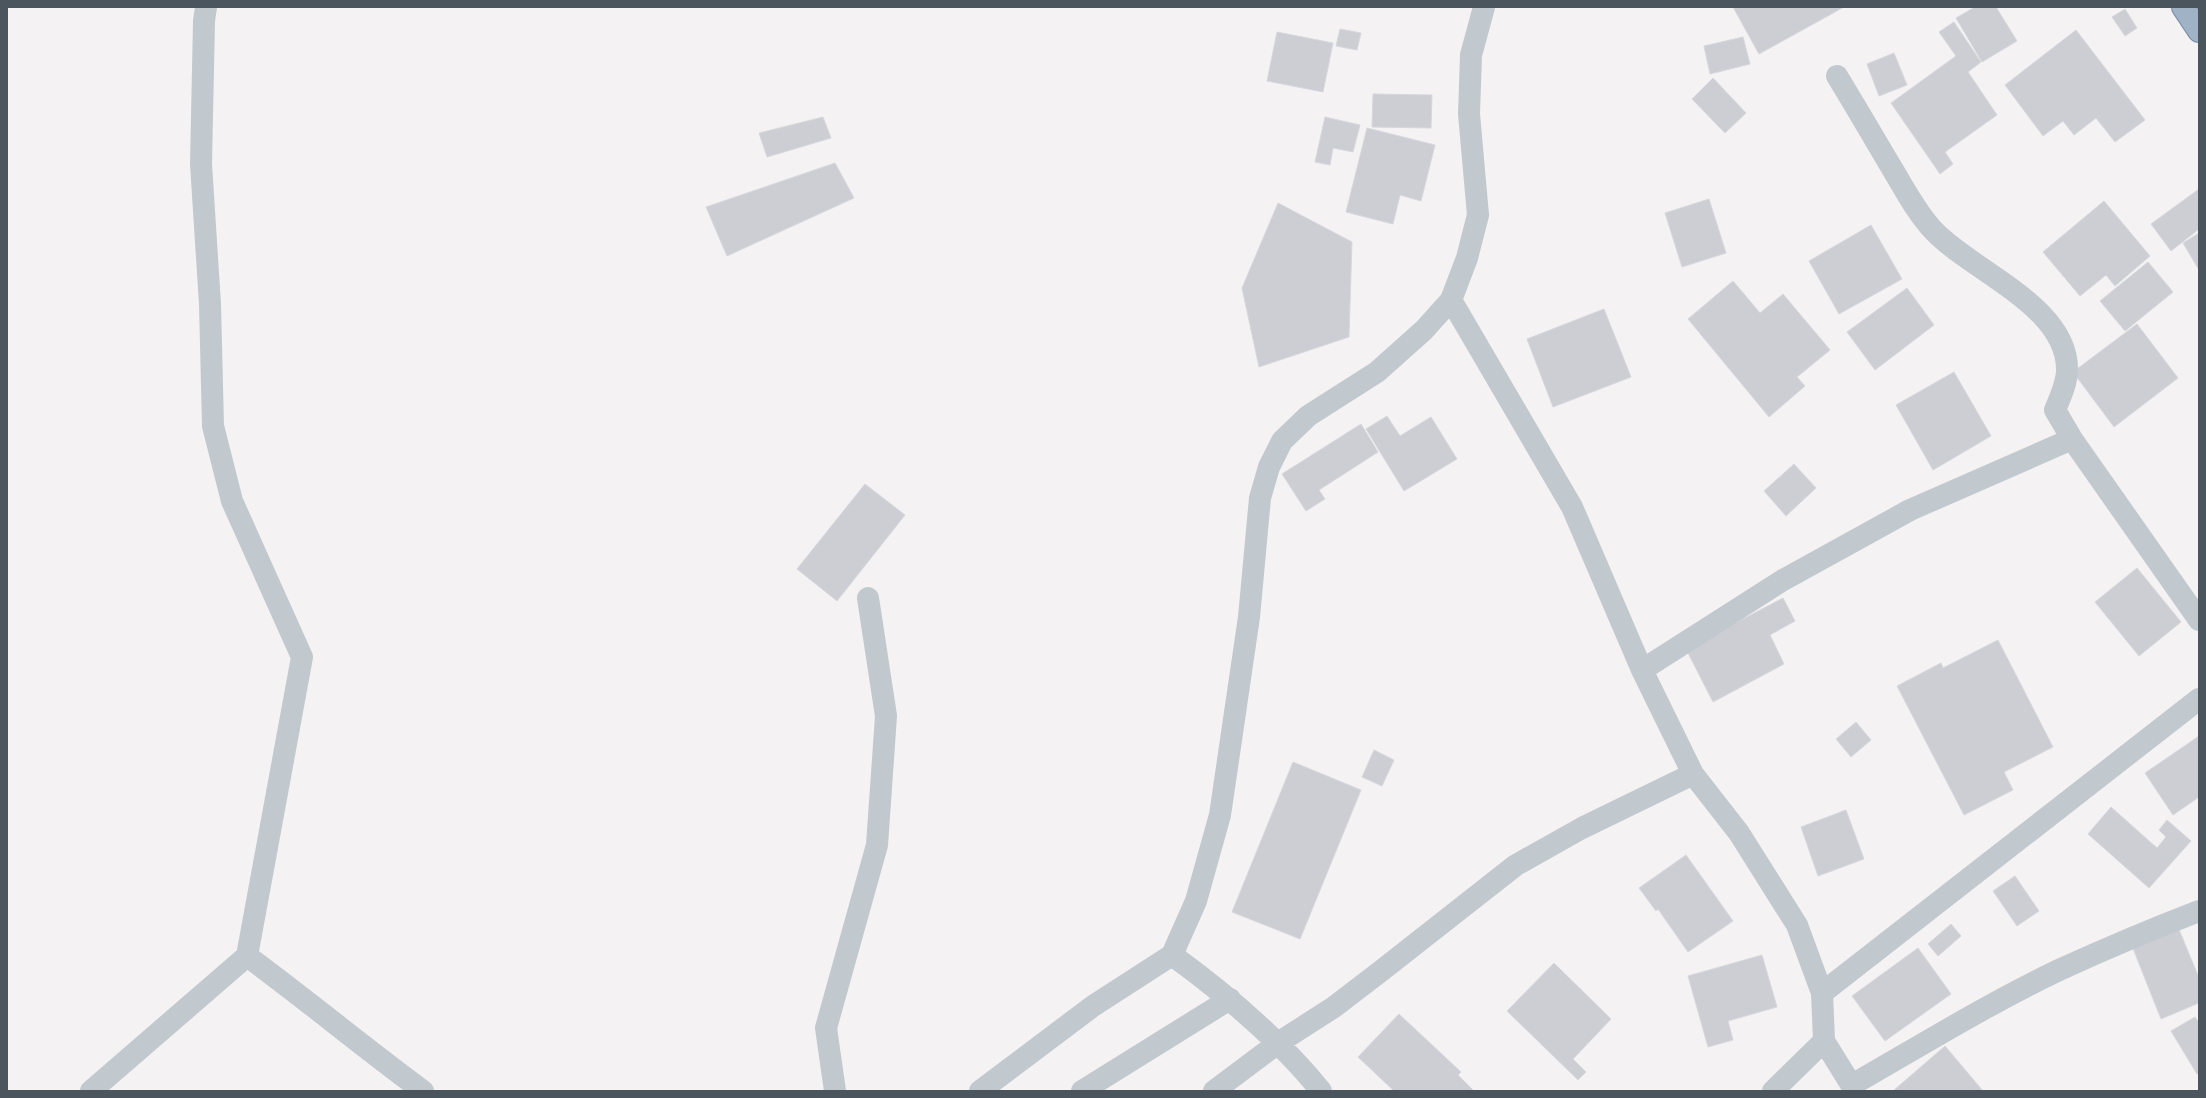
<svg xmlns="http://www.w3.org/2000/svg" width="2206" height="1098" viewBox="0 0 2206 1098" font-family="Overpass,sans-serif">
<rect width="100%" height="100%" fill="#f4f2f2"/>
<path fill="#ccced4" stroke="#d6d8dd" d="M1733,7H1844L1759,54Z
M1975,7H1996L2017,41L1982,62L1956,18Z
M2125,9L2137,28L2125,36L2112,17Z
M1954,22L1981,62L1968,72L1997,115L1945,152L1953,164L1940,174L1891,103L1956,56L1939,32Z
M1340,29L1361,33L1357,50L1336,46Z
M2076,30L2145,120L2115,142L2096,118L2074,135L2063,121L2043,136L2005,85Z
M1277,32L1333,43L1323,92L1267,81Z
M1743,37L1750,64L1710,74L1704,46Z
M1894,53L1907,85L1879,96L1867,64Z
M1713,78L1746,113L1725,133L1692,99Z
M1373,94L1432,95L1431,128L1372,127Z
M823,117L831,138L767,157L759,133Z
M1325,117L1360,125L1353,152L1333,148L1330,165L1315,162Z
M1367,128L1435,145L1421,201L1400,195L1393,224L1346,212Z
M835,163L854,198L727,256L706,207Z
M2199,189V229L2171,251L2151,224Z
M1709,199L1726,253L1682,267L1665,213Z
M2104,201L2150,256L2115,286L2106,275L2080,296L2043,252Z
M1278,203L1352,242L1349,337L1259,367L1242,288Z
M1871,225L1902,279L1839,314L1809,261Z
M2199,233V270L2183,243Z
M2148,262L2173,292L2125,331L2100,301Z
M1733,281L1760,313L1783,294L1830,350L1797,377L1805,386L1769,417L1688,319Z
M1907,288L1934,325L1875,370L1847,332Z
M1604,309L1631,377L1553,407L1527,339Z
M2137,324L2178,378L2114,427L2073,372Z
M1954,372L1991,436L1933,470L1896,405Z
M1387,416L1400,436L1431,417L1457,459L1404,491L1366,429Z
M1361,424L1378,452L1319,490L1325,499L1306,511L1282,474Z
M1794,464L1816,488L1786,516L1764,491Z
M865,484L905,515L837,601L797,569Z
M2137,568L2181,622L2139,656L2095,602Z
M1783,598L1795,621L1770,635L1784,664L1713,702L1686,649Z
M1998,640L2053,747L2004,772L2013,790L1964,815L1897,686L1941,663L1943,668Z
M1856,722L1871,740L1851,757L1836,739Z
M2199,736V797L2173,815L2145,773Z
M1374,750L1394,760L1382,786L1362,777Z
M1293,762L1361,790L1300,939L1232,912Z
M2111,807L2157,848L2166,837L2159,830L2167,820L2191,841L2149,888L2088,834Z
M1846,810L1864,859L1818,876L1801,827Z
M1686,855L1733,921L1688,952L1658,909L1656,911L1639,888Z
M2015,876L2039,911L2017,926L1993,891Z
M1951,924L1961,936L1938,956L1928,944Z
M2178,927L2199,978V1003L2161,1019L2132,946Z
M1918,948L1951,994L1885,1041L1852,996Z
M1762,955L1777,1007L1728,1021L1733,1040L1708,1047L1688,976Z
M1554,963L1611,1019L1573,1059L1586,1072L1578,1080L1507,1011Z
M1399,1014L1461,1072L1458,1075L1474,1091H1394L1358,1057Z
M2195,1017L2199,1023V1073L2197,1074L2171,1031Z
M1945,1046L1983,1091H1893Z"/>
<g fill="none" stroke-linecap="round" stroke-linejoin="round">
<g stroke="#788fa9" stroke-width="24">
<path id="trunk" d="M2183,7L2199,31"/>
</g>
<path stroke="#c1c9cf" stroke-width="22" d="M1451,300L1572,507L1642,670L1693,774L1739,833L1797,925L1822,993L1824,1041L1855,1091
M2072,439L2199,620
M1642,670L1783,580L1910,510L2072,439L2055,410C2060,398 2067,383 2067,370C2068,306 1971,271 1933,230C1917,213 1905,190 1893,170C1874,138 1856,107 1837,76
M1172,955C1227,995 1278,1038 1321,1091
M247,956C307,1000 363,1047 423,1091
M1822,993L2199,699
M1852,1085C1920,1046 1988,1004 2059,970C2105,949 2152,929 2199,911
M91,1091L247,956L302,657L232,501L213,426L210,304L201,164L204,21L206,7
M835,1091L826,1028L877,845L886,716L868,598
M980,1091L1093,1006L1172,955L1196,901L1220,815L1249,617L1260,498L1269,467L1282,441L1308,416L1377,372L1424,330L1451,300L1467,258L1478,215L1469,114L1471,55L1484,7
M1082,1091L1230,999
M1214,1091L1278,1043L1334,1007L1381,971L1516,865L1582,828L1693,774
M1773,1091L1824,1041"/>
<use href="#trunk" stroke="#a0b2c6" stroke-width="22"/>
</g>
<rect width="2206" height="1098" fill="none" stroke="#4a555e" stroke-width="16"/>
</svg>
